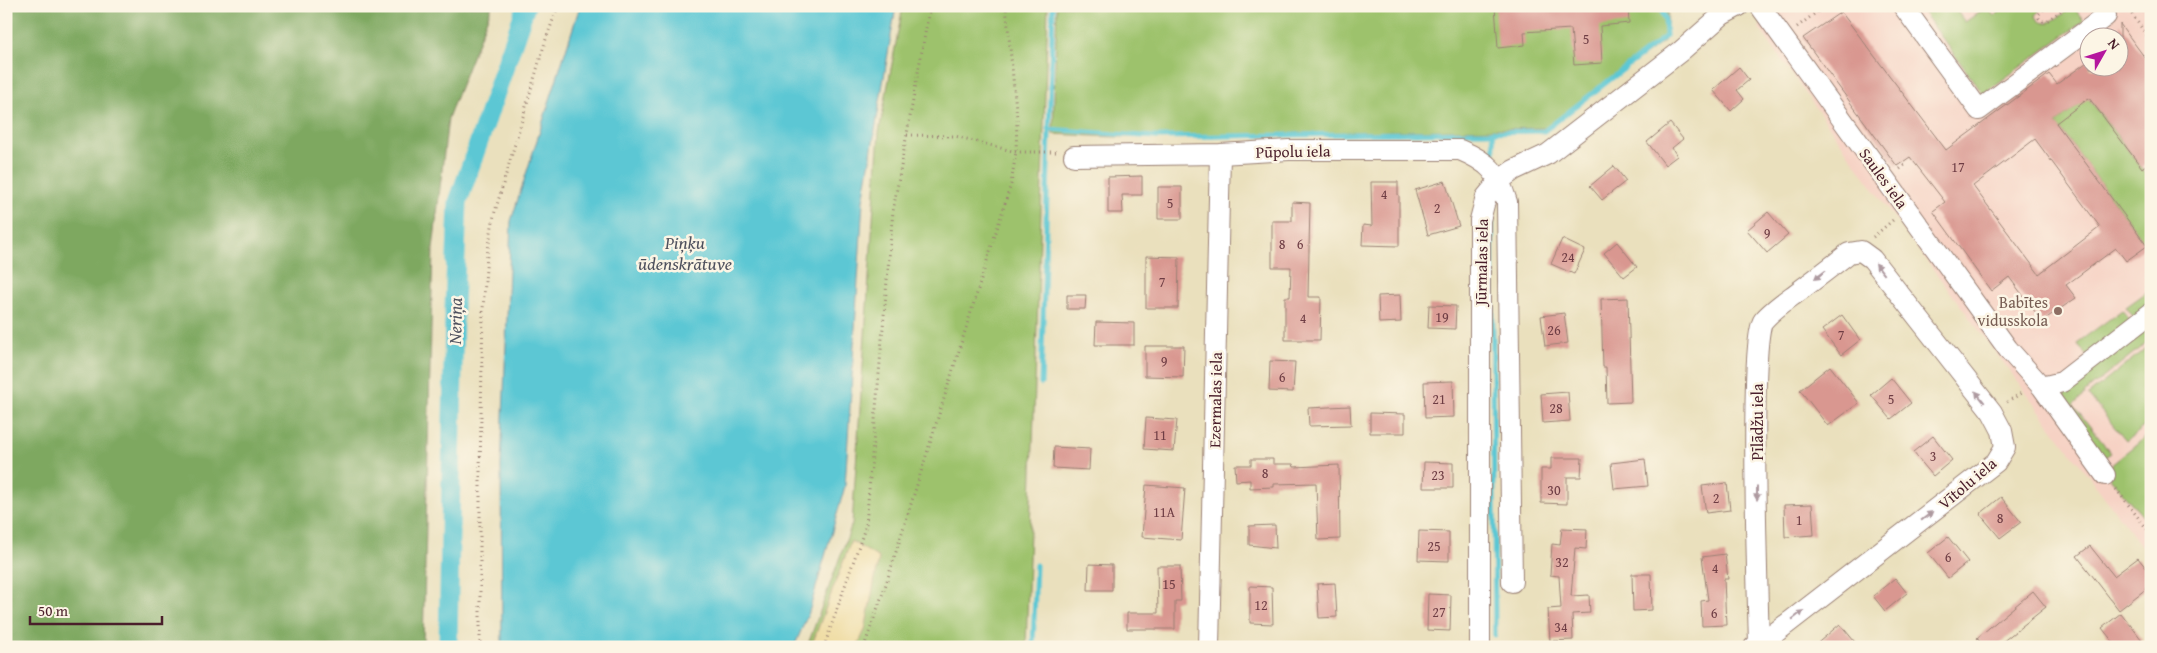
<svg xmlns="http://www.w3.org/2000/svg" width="2157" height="653" viewBox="0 0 2157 653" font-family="'Gentium Book Plus',serif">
<rect width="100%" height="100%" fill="#fcf5e5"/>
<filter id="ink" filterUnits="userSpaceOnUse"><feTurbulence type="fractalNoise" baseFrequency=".02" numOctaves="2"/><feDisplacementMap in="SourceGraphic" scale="10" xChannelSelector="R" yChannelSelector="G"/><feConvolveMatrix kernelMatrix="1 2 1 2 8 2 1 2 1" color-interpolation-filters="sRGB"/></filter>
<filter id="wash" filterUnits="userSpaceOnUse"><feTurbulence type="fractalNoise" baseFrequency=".0096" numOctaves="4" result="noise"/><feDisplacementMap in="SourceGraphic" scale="20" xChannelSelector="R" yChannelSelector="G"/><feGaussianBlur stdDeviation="1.12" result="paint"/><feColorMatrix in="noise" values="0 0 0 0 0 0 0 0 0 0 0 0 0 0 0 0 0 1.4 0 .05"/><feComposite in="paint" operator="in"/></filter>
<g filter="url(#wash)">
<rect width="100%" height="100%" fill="#eae0bd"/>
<path fill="#f6d2c4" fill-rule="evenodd" d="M1774,6L2151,7V559L1890,212L1759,28ZM2090,38H2120V68H2090Z"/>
<path fill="#9dc26c" stroke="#74704c" d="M903,6H1048L1026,647H807L852,524L879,132Z
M1057,6H1668L1667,31L1664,41L1545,128L1116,137L1053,134Z
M1919,6H1953L1965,22L1987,7L1994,16L2008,6H2042L2036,16C2044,33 2063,13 2073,6L2084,21L1983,94Z
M2086,95L2151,180V244L2147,246L2056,123L2077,107Z
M2151,289V307L2135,319L2126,307Z
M2122,310L2132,323L2089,358L2077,343Z
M2151,323V339L2084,393L2085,395L2073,405L2111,453L2102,459L2060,402L2066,392L2064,389Z
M2151,344V421L2126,441L2088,395Z
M2151,433V526L2110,478V466Z"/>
<path fill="#7ea860" stroke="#646446" d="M6,6H492L448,118L433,249L423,647H6Z"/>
<path fill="#eeda9e" stroke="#9c7c64" d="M851,541L879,558L865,630L857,647H811Z"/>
<path fill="#5bc7d4" stroke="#527380" d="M580,6H896L863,201L845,486L809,612L794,647H502L501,465L511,221Z"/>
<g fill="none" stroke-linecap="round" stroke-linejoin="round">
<path stroke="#5bc7d4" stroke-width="5" d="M1048,129L1156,137L1544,131L1666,36L1665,19L1660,6
M1493,131L1494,152
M1492,223L1495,635
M1041,384L1053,6
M1033,647L1036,565"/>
<path stroke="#5bc7d4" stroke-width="19" d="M448,647L454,309L458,202L526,6"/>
</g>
<g id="blocks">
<path fill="#d99790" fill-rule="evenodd" d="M1495,6H1628L1629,23L1600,26L1602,63L1574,65L1571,29L1524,32L1525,45L1498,48Z
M1841,12L1946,150L2049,74L2057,84L2090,60V68H2120V24L2151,66V161L2142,168L2089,98L2056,123L2147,246L2126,261L2116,248L2066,285L2076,298L2042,321L2009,277L1991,291L1933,211L1945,202L1910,157L1897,166L1803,38ZM2035,139L2100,227L2039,274L1973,186Z
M1739,67L1749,80L1737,90L1744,99L1731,111L1713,90Z
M1670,123L1683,139L1672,148L1677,156L1665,165L1647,142Z
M1614,166L1626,181L1602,200L1590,186Z
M1142,176V195H1122L1123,213H1108V177Z
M1445,181L1459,226L1428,235L1415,190Z
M1371,182H1398V195H1399V246L1362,245L1363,225L1372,226Z
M1158,187H1182V219H1158Z
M1292,202L1310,203L1308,297H1321L1320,340H1285V297H1290L1291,267H1272V221H1292Z
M1768,212L1788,235L1767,253L1747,230Z
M1562,239L1585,250L1574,274L1551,264Z
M1617,242L1637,267L1624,277L1604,253Z
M1146,256L1179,257L1178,308H1146Z
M1067,295H1086L1085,309H1067Z
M1400,295L1401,322L1379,323L1378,296Z
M1628,298L1631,402L1607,403L1606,367H1603L1601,299Z
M1429,305L1456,306L1455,329L1428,328Z
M1564,313L1568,343L1545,346L1541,316Z
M1842,315L1860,340L1841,355L1822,330Z
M1096,322L1134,323V345H1095Z
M1145,346H1184L1183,377L1145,376Z
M1270,361L1295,362L1293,392L1269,391Z
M1830,366L1859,403L1828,426L1800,390Z
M1891,378L1911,403L1891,419L1871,395Z
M1453,381L1454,417L1425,418L1424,382Z
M1568,392L1570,421L1543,423L1541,394Z
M1350,406L1351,425L1309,426L1308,408Z
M1370,413L1405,414V433H1370Z
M1146,418L1177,420L1174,451L1144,449Z
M1933,436L1952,460L1933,476L1913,452Z
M1054,447L1090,449L1089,470L1053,468Z
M1551,458H1582L1581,477H1567V504L1541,503V469H1551Z
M1251,459H1273V464H1293L1294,467L1339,465L1340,539L1318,540L1316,483L1274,484V487L1250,488V480L1236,481L1235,465H1251Z
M1645,459L1648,486L1614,489L1611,463Z
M1424,462L1453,463V488H1423Z
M1727,483L1730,510L1706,513L1702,486Z
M1146,485L1185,488L1181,540L1142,537Z
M2001,497L2021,522L2000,538L1980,514Z
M1812,504L1814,535L1785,537L1784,505Z
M1275,525L1276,548L1249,545V526Z
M1562,528L1587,529L1586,549L1575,548L1571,596L1589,595L1590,613L1572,614L1573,640L1550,641L1548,609L1561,608L1559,576L1550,575L1552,544L1560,545Z
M1419,531L1449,532V561L1418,560Z
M1948,537L1968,562L1948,578L1928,553Z
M2090,546L2114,576L2138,558L2151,574V585L2119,610L2077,556Z
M1725,554L1728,579H1724L1726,625L1702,626L1701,601L1708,600L1702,557Z
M1089,564L1112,565V590H1088Z
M1157,566H1180L1181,601H1175V629H1127V613H1158Z
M1632,574H1651L1652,610L1633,611Z
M1895,578L1907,593L1885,611L1873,596Z
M1335,583L1337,617L1319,618L1317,584Z
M1250,586L1272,587L1273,624L1250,623Z
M2033,591L2046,607L1996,647H1984L1977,638Z
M1428,594L1451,595L1450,631L1427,630Z
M2121,613L2142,640L2133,647H2117L2102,628Z
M1840,624L1859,647H1813Z"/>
</g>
</g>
<g filter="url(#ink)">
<use href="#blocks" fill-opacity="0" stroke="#9a8074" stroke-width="1"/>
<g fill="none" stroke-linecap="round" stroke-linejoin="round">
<g stroke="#9a8074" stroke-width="22">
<path id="minor" d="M1760,6L2008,349L2042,387L2062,382L2151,313
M1903,6L1979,110L2106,16
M1074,156L1220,154L1289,150H1460C1489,162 1498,172 1507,202L1512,582
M2042,387L2105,475
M1209,647L1220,154
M1480,647V220L1486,197L1500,180L1514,170L1548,154L1681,51L1722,15L1739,6
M1754,647L1775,633L1996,462L2005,447L2002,431L1992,412L1872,259L1861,251L1849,253C1831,267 1813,281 1795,294C1784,302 1771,311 1763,321C1749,339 1758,604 1759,644V647"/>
</g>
<path stroke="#9a8074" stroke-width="3" stroke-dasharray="1 4" stroke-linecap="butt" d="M2047,6L2039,14V18L2043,21L2048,20L2068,6
M2126,6L2151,41
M1797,27L1825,6
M907,135L955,136L1016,152H1056
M1900,169L1906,164
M1873,237L1893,220
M2007,402L2023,392
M2116,489L2151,534
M480,647V471L483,309L487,255L494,215L545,42L558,6
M824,647L866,525L893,211L930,6
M864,647L886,584L1011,184L1016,152L1017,119L1006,6"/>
<use href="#minor" stroke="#fff" stroke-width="20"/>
</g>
<defs><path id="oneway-solid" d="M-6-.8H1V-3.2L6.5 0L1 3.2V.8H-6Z" transform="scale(1.25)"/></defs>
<g fill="#ae9aa0">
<use href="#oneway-solid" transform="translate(1880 269) rotate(-128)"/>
<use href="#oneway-solid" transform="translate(1820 275) rotate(143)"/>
<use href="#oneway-solid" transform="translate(1980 397) rotate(-128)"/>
<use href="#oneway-solid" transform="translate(1757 493) rotate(90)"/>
<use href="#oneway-solid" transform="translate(1927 516) rotate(-38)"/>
<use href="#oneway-solid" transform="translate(1798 615) rotate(-38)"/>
</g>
</g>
<circle fill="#8d6e63" stroke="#fcf5e5" stroke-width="2" cx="2058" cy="311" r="5"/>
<g text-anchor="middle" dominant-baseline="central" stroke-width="5" stroke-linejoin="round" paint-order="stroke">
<g font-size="14" fill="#6e3d44">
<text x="1586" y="39">5</text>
<text x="1958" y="167">17</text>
<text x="1384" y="194">4</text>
<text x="1170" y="203">5</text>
<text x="1437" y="208">2</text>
<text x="1767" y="233">9</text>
<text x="1282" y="244">8</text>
<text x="1300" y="244">6</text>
<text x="1568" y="257">24</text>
<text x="1162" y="282">7</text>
<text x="1442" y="317">19</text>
<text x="1303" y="318">4</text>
<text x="1554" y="330">26</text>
<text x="1841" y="335">7</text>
<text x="1164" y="361">9</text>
<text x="1282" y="377">6</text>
<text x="1439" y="399">21</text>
<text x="1891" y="399">5</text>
<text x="1556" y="408">28</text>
<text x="1160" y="435">11</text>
<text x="1933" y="456">3</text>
<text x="1265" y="473">8</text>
<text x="1438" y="475">23</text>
<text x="1554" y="490">30</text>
<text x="1716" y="498">2</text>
<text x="1164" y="512">11A</text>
<text x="2000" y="518">8</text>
<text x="1799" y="520">1</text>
<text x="1434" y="546">25</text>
<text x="1948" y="557">6</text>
<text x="1562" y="562">32</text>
<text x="1715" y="568">4</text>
<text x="1169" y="584">15</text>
<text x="1261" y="605">12</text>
<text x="1439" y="612">27</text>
<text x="1714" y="613">6</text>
<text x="1561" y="627">34</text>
</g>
<g font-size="16" fill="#4a1f2b" stroke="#fcf5e5">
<text transform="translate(1293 151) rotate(-1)">Pūpolu iela</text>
<text transform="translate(1884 178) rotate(54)">Saules iela</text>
<text transform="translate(1481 262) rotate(-89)">Jūrmalas iela</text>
<text transform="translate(1215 400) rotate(-89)">Ezermalas iela</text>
<text transform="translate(1757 422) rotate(-90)">Pīlādžu iela</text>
<text transform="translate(1967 483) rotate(-40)">Vītolu iela</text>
</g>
<g font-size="16" fill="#785e54" stroke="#fcf5e5" text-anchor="end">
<text x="2048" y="302">Babītes<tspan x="2048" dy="18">vidusskola</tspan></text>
</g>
<g font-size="18" font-style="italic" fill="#4f515e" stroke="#fcf5e5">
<text x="685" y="242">Piņķu<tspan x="685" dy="21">ūdenskrātuve</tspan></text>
<text transform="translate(455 321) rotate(-89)">Neriņa</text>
</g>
</g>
<rect width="2157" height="653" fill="none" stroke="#fcf5e5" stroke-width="25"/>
<g transform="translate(2104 52) rotate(51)"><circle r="24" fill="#fcf5e5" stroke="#b59f9b"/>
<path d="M0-4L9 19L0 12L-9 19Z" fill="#b5179e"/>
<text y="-8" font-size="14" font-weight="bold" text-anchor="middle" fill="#4a1f2b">N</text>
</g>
<path d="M30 616v8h132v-8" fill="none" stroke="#4a1f2b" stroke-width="2.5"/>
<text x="38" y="616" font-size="15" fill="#4a1f2b" stroke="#fcf5e5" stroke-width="4" paint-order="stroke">50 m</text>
</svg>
